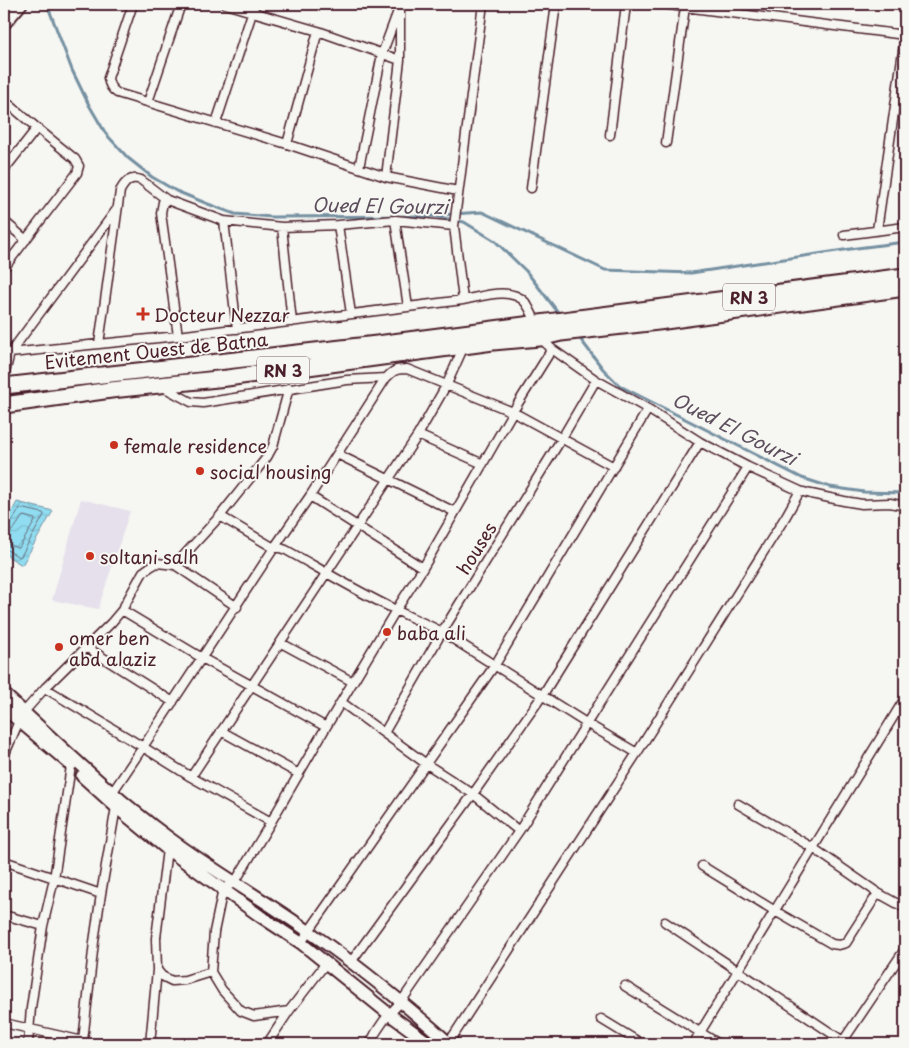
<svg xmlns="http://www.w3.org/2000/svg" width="909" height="1048" viewBox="0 0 909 1048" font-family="'Playpen Sans',sans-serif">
<defs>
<pattern id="water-waves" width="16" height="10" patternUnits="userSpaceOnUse" patternTransform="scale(1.25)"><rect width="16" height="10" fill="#90dcf0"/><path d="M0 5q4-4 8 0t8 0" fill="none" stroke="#7ebcce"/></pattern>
</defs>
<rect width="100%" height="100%" fill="#f6f6f2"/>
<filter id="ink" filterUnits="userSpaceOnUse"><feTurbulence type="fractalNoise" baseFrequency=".02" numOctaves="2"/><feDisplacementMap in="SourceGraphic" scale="10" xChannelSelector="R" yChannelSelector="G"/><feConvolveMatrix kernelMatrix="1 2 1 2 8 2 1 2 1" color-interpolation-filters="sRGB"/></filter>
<g filter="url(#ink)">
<path fill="#e6e0ec" d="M81,499L130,511L98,609L52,600Z"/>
<path fill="url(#water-waves)" stroke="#7490a1" d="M17,502L53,511L22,565L4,554V526Z"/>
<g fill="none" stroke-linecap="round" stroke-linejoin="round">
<path stroke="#666b7a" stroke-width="1" d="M4,527L10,525L20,508L43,513L44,515L21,556L19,557L7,550H4
M4,533C15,533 17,523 23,516L35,519V521L19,548H17L10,545L4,544"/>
<path stroke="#7490a1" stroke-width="3" d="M47,4L72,70L89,105L106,134L128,158L152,177L176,191L208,204L235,214L271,217L433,216L464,222L495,241L526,271L561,316
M439,215L482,212L605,270L691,273L857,248L905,242
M578,336L603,369L620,386L802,478L830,487L864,492L905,493"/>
<g stroke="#4a1f2b" stroke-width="11">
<path id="street" d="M133,4L108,78C109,85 111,89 117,93L287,144L386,177L458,191
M225,4L318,31L400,60
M661,4L905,35
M4,100L37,128
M148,102L181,4
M216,123L255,4
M610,135L626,4
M666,143L685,7
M287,144L318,31
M359,168L382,54L398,11
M4,170L37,128L75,159L79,166L77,173L4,268
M386,177L400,60V4
M531,188L556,4
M395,220L408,307
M4,221L26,240
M224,221L237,329
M338,225L351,314
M454,226L483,4
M282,227L292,322
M877,230L905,37
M844,235L905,227
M178,336L161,213L163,202L167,200L224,221L282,227L338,225L395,220L454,226L463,300
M540,338L552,349L596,380L648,409L700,442L748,467L800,491L811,494L844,501L862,504L890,503L905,506
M99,344L120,191C125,182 130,176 141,180L167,200
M10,353L178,336L463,300C481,297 510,286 525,302C530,308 533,316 536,323
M4,377L10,353L117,209
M163,387L191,402L203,403L347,380L386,378C394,370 396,369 407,369L513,412L614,467
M418,435L483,464
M337,454L455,512
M310,496L423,568
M220,516L274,548H280L286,550C322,570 358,592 396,610C411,618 427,624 442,632L586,723L637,753
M175,565L220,516L267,457L273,446L289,388
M122,610L202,658L326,727
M281,643L353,682
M86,647L173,702
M45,688L111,623L122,610L143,572L150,567L157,563L175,565L237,607
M341,702L425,763L473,794L519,831
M221,731L299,774
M384,733L442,632L562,438L596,380
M4,756L19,721L24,712L45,688L143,747L112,793
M191,777L418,435L447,384L464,346
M738,804L813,848L878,893
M271,822L326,727L396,610L423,568L512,413L552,349
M167,849L156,938L157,970L162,976L172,981L185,980L211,972
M4,861L101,894L116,807
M702,866L775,911L832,944L839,945L846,943L878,893L905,908
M4,915L43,926
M665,922L843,1041
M301,943L309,931L495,665L648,409
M351,962L473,794L542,696L700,442
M625,986L719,1044
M289,1011L254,1016L241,1011L222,990L211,972L214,932L223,889L235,882L271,822L191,777L143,747L274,548L310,496L386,378
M601,1019L642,1044
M4,1023L83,1041L94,942L101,894
M28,1044L31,1008L43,926L54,879L71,766L73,763
M150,1044L157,970
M267,1044L289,1011L326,963
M370,1044C378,1026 387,1016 401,1002L519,831L748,467
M448,1044L637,753L786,516L800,491
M693,1044L905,698
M841,1044L905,949"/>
</g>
<g stroke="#4a1f2b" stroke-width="15">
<path id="secondary" d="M4,24L21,4
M4,694C58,743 110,795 169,838C214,871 263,899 308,931C358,965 405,1004 450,1044
M4,708L71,765
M82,776L116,807L167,849L260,916L301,943L389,1014L430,1044"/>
</g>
<g stroke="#4a1f2b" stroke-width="19">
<path id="highway" d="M4,386L377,344L905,276
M4,405L111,390L227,378L493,342L540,338L561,333L658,322L905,288"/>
</g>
<use href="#street" stroke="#f6f6f2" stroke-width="8"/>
<use href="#secondary" stroke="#f6f6f2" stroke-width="11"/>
<use href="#highway" stroke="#f6f6f2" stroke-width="15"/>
</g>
</g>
<g fill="#c8321e" stroke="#f6f6f2" stroke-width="2">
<path d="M140.5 306.5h5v5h5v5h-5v5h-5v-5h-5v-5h5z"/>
<circle cx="114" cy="445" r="5"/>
<circle cx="200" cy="471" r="5"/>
<circle cx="90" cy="556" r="5"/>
<circle cx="387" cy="632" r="5"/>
<circle cx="59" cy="647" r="5"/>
</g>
<g text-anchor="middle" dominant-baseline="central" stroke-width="4" stroke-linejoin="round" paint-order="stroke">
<g fill="#f6f6f2" stroke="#7e6067" stroke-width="1">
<rect x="723" y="283.5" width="52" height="27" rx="4"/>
<rect x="257" y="356.5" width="52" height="27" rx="4"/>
</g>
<g font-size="16" font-weight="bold" fill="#4a1f2b">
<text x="749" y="297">RN 3</text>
<text x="283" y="370">RN 3</text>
</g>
<g font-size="18" fill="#4a1f2b" stroke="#f6f6f2" text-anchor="start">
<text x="154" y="314">Docteur Nezzar</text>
<text x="124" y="445">female residence</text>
<text x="210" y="471">social housing</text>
<text x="100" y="556">soltani salh</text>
<text x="397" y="632">baba ali</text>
<text x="69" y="637">omer ben<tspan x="69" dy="21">abd alaziz</tspan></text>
</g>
<g font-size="18" fill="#4a1f2b" stroke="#f6f6f2">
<text transform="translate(156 350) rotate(-6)">Evitement Ouest de Batna</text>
<text transform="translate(476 548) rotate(-58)">houses</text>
</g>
<g font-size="19" font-style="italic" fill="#5c4e5c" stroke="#f6f6f2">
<text transform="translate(380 205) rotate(1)">Oued El Gourzi</text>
<text transform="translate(735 428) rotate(27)">Oued El Gourzi</text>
</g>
</g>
<rect width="909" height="1048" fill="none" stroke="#f6f6f2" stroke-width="20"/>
<rect x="10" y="10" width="889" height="1028" fill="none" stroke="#4a1f2b" stroke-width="2" filter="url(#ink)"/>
</svg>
